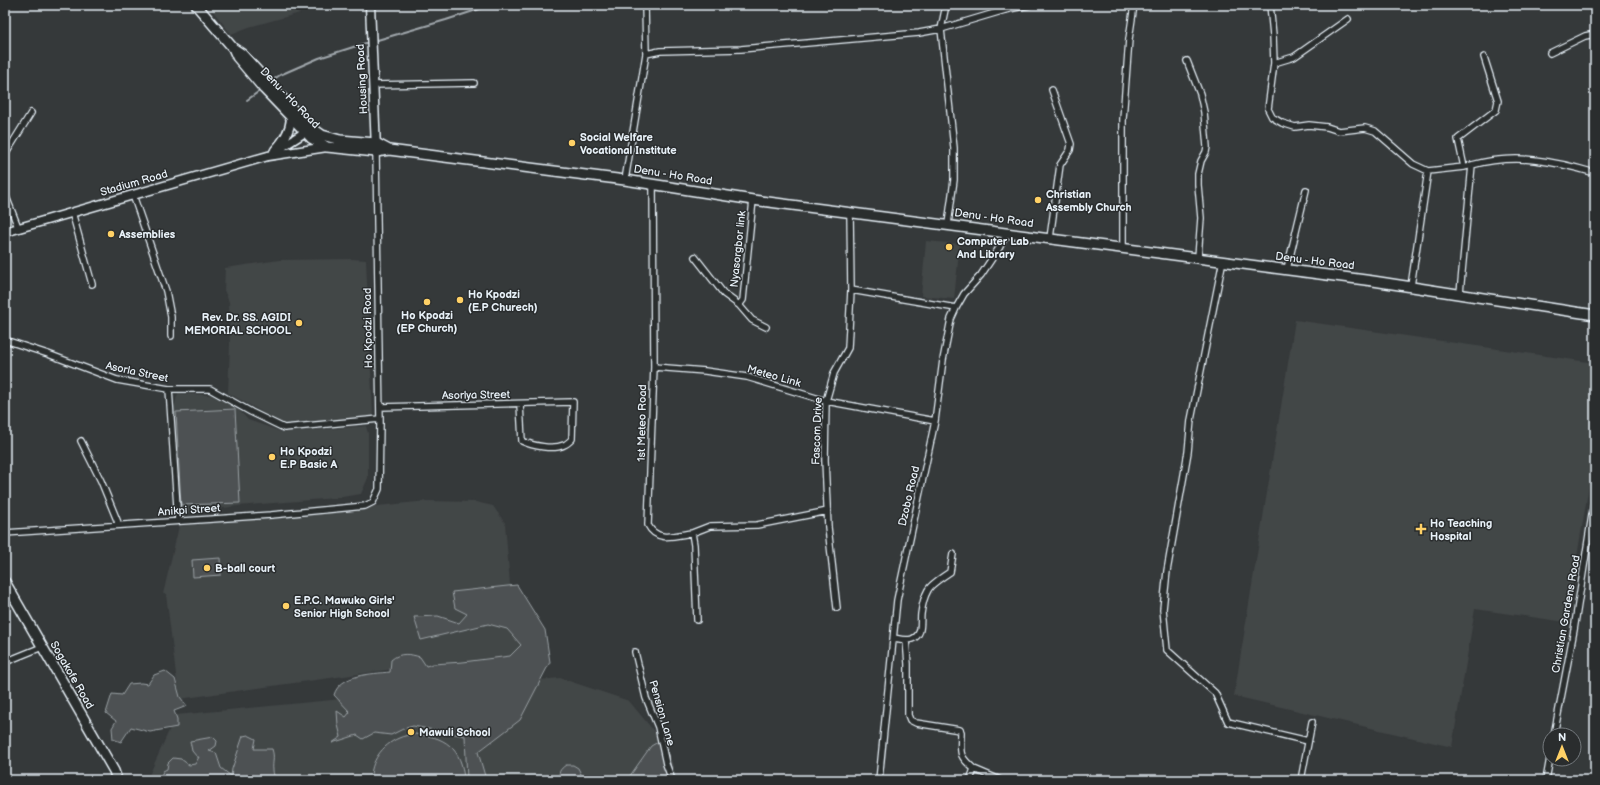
<svg xmlns="http://www.w3.org/2000/svg" width="1600" height="785" viewBox="0 0 1600 785" font-family="'Balsamiq Sans',sans-serif">
<rect width="100%" height="100%" fill="#35393a"/>
<filter id="ink" filterUnits="userSpaceOnUse"><feTurbulence type="fractalNoise" baseFrequency=".025" numOctaves="2"/><feDisplacementMap in="SourceGraphic" scale="8" xChannelSelector="R" yChannelSelector="G"/><feConvolveMatrix kernelMatrix="1 2 1 2 8 2 1 2 1" color-interpolation-filters="sRGB"/></filter>
<g filter="url(#ink)">
<path fill="#424647" d="M208,5H298L300,13L249,27L231,34Z
M926,241L960,244L954,299L921,296Z
M352,259L366,260L373,416L347,419L284,424L228,393L230,345L229,302L224,290L225,268L279,260Z
M1295,320L1595,363V450L1566,622L1475,609L1452,747L1234,696Z
M178,393L211,395L237,408L248,420L282,432L366,426L368,433V478L361,494L336,498L238,506L180,514L174,407Z
M427,501L476,502L493,506L505,523L510,584L531,616L529,635L516,658L402,668L179,699L166,594H163L179,526Z
M560,678L629,701L668,748L677,780H147L176,715Z"/>
<path fill="#4d5152" stroke="#9aa1a5" d="M235,409L240,503L181,505L176,412Z
M220,558L221,575L193,577L192,560Z
M517,585L545,630L550,662L520,720L478,752L485,776L484,780H467L465,736L413,726L403,729L391,735L374,733L363,739L357,735L332,743L341,737L338,725L337,711L346,717L350,712L334,695C340,674 372,674 390,672L391,660C400,652 410,654 420,657L426,666L433,664L463,662L510,656L521,645L507,629L488,624L421,640L414,617L438,616L459,623L467,614L455,608L452,592Z
M165,671L175,679L180,697L187,706L174,711L177,719V727L150,732L131,727L121,742L113,739L112,728L116,721L106,713L112,694L122,695L129,684L141,683L148,684L154,675Z
M414,734C445,736 462,748 464,780H371C370,762 382,745 399,738C403,736 409,735 414,734Z
M248,735L256,739L254,749H272C275,758 272,762 273,770C273,774 275,775 274,780C266,780 260,777 253,780H181L180,777L176,780H163L161,776L163,771L167,769L168,763L173,758L181,759L189,765L195,764L199,757H197L192,751L190,741L213,737L217,741L216,746L209,751L216,753L221,768L231,776L232,769L243,736Z
M658,742L667,750L674,780H627L651,746Z
M566,765H573L578,768L581,774L579,780H561C557,773 560,769 566,765Z"/>
<g fill="none" stroke-linecap="round" stroke-linejoin="round">
<path stroke="#a0a7ac" stroke-width="2" d="M374,41L446,20L492,5
M270,82L280,75L319,58L369,42
M247,100L261,90"/>
<g stroke="#e8f1f8" stroke-width="8">
<path id="street" d="M645,5L646,54
M946,5L941,29L954,148V180L948,224
M1270,5L1273,35L1274,63L1268,109L1272,117L1282,123L1295,127L1309,125L1327,127L1339,131L1365,128L1375,131L1413,164L1428,171L1464,167L1472,165
M1550,53L1585,36L1595,34
M1187,61L1200,94L1204,112L1207,147L1206,152L1201,161L1198,174V185L1201,218L1198,257
M1274,63L1294,57L1348,19
M373,85L474,83
M5,155L31,113
M1464,167L1458,139L1496,110L1498,101L1484,57
M625,180L646,54L660,51L741,49L919,33L941,29L1005,10L1029,5
M653,184L654,367L648,525C657,543 676,535 692,533L694,545L697,620
M5,194L18,227
M133,195L166,291L171,317V336
M72,212L92,284
M1050,238L1060,165L1070,150L1071,144L1052,90
M1123,248V119L1129,39L1134,5
M695,257L724,294L739,305L743,300L753,200
M1223,260L1191,420L1188,452L1167,571L1163,609L1167,650L1215,693L1228,722L1308,741
M1287,269L1306,190
M1411,286L1428,171
M851,290L956,308
M1460,293L1472,165C1515,153 1554,161 1595,173
M739,305L752,320L766,327
M5,340L48,354L117,380L169,389H210L251,412L284,428L380,419
M654,367L705,371L747,377L826,401L935,421
M169,389L178,521
M380,407L573,402L572,439C570,441 567,444 564,445C553,450 533,446 522,441L520,404
M81,441L101,481L119,525
M5,533L271,515L365,506L373,502L379,489L380,422L376,152
M692,533L710,526L757,525L828,511
M837,608L828,527L825,460L826,401L834,373L848,348L851,290L850,212
M894,638C899,639 906,641 912,639C923,635 920,623 921,614C922,606 924,597 928,590C931,584 944,576 950,572L953,554
M906,640L908,664V715L910,720L916,723L960,730L961,732C961,753 957,754 974,769L970,780
M635,652L646,698L658,727L666,764L672,780
M5,662L42,647
M1554,735L1574,630L1595,496
M974,769L1000,780
M879,780L897,600L935,421L943,360L951,319L956,308L964,294L981,275L999,248L1007,233
M1301,780L1312,722
M1546,780L1550,758"/>
</g>
<g stroke="#e8f1f8" stroke-width="11">
<path id="secondary" d="M370,5L376,149
M275,150C284,140 290,131 291,118
M274,152L310,129
M5,232L268,156L327,147"/>
</g>
<g stroke="#e8f1f8" stroke-width="12">
<path id="primary" d="M196,5L233,48L242,54L298,115L312,128L322,135L340,140L376,143L389,150
M233,48L237,57L264,89L311,138L327,147L376,152L389,150L625,180L753,200L1373,281L1595,315
M5,582L114,771L117,780"/>
</g>
<use href="#street" stroke="#2a2d2e" stroke-width="5.5"/>
<use href="#secondary" stroke="#2a2d2e" stroke-width="8"/>
<use href="#primary" stroke="#2a2d2e" stroke-width="9"/>
</g>
</g>
<g fill="#ffd166" stroke="#2a2d2e" stroke-width="1.5">
<circle cx="572" cy="143" r="4"/>
<circle cx="1038" cy="200" r="4"/>
<circle cx="111" cy="234" r="4"/>
<circle cx="949" cy="247" r="4"/>
<circle cx="460" cy="300" r="4"/>
<circle cx="427" cy="302" r="4"/>
<circle cx="299" cy="323" r="4"/>
<circle cx="272" cy="457" r="4"/>
<path d="M1419 523h4v4h4v4h-4v4h-4v-4h-4v-4h4z"/>
<circle cx="207" cy="568" r="4"/>
<circle cx="286" cy="606" r="4"/>
<circle cx="411" cy="732" r="4"/>
</g>
<g text-anchor="middle" dominant-baseline="central" stroke-width="3" stroke-linejoin="round" paint-order="stroke">
<g font-size="11" fill="#e8f1f8" stroke="#2a2d2e">
<text transform="translate(362 79) rotate(-93)">Housing Road</text>
<text transform="translate(290 98) rotate(46)">Denu - Ho Road</text>
<text transform="translate(673 175) rotate(9)">Denu - Ho Road</text>
<text transform="translate(134 183) rotate(-16)">Stadium Road</text>
<text transform="translate(994 218) rotate(8)">Denu - Ho Road</text>
<text transform="translate(738 249) rotate(-84)">Nyasorgbor link</text>
<text transform="translate(1315 261) rotate(7)">Denu - Ho Road</text>
<text transform="translate(368 328) rotate(-91)">Ho Kpodzi Road</text>
<text transform="translate(137 372) rotate(12)">Asorla Street</text>
<text transform="translate(774 376) rotate(16)">Meteo Link</text>
<text transform="translate(476 395) rotate(-1)">Asorlya Street</text>
<text transform="translate(642 423) rotate(-89)">1st Meteo Road</text>
<text transform="translate(817 431) rotate(-88)">Fascom Drive</text>
<text transform="translate(909 496) rotate(-77)">Dzobo Road</text>
<text transform="translate(189 510) rotate(-4)">Anikpi Street</text>
<text transform="translate(1566 614) rotate(-80)">Christian Gardens Road</text>
<text transform="translate(72 675) rotate(60)">Sogakofe Road</text>
<text transform="translate(662 713) rotate(74)">Pension Lane</text>
</g>
<g font-size="11" font-weight="bold" fill="#e8f1f8" stroke="#2a2d2e" text-anchor="start">
<text x="580" y="137">Social Welfare<tspan x="580" dy="13">Vocational Institute</tspan></text>
<text x="1046" y="194">Christian<tspan x="1046" dy="13">Assembly Church</tspan></text>
<text x="119" y="234">Assemblies</text>
<text x="957" y="241">Computer Lab<tspan x="957" dy="13">And Library</tspan></text>
<text x="468" y="294">Ho Kpodzi<tspan x="468" dy="13">(E.P Churech)</tspan></text>
<text x="427" y="315" text-anchor="middle">Ho Kpodzi<tspan x="427" dy="13">(EP Church)</tspan></text>
<text x="291" y="317" text-anchor="end">Rev. Dr. SS. AGIDI<tspan x="291" dy="13">MEMORIAL SCHOOL</tspan></text>
<text x="280" y="451">Ho Kpodzi<tspan x="280" dy="13">E.P Basic A</tspan></text>
<text x="1430" y="523">Ho Teaching<tspan x="1430" dy="13">Hospital</tspan></text>
<text x="215" y="568">B-ball court</text>
<text x="294" y="600">E.P.C. Mawuko Girls'<tspan x="294" dy="13">Senior High School</tspan></text>
<text x="419" y="732">Mawuli School</text>
</g>
</g>
<rect width="1600" height="785" fill="none" stroke="#2a2d2e" stroke-width="20"/>
<rect x="10" y="10" width="1580" height="765" fill="none" stroke="#e8f1f8" stroke-width="1.5" filter="url(#ink)"/>
<g transform="translate(1562 747)"><circle r="19" fill="#2a2d2e" stroke="#767b7f"/>
<path d="M0-3L7 15L0 10L-7 15Z" fill="#ffd166"/>
<text y="-6" font-size="11" font-weight="bold" text-anchor="middle" fill="#e8f1f8">N</text>
</g>
</svg>
